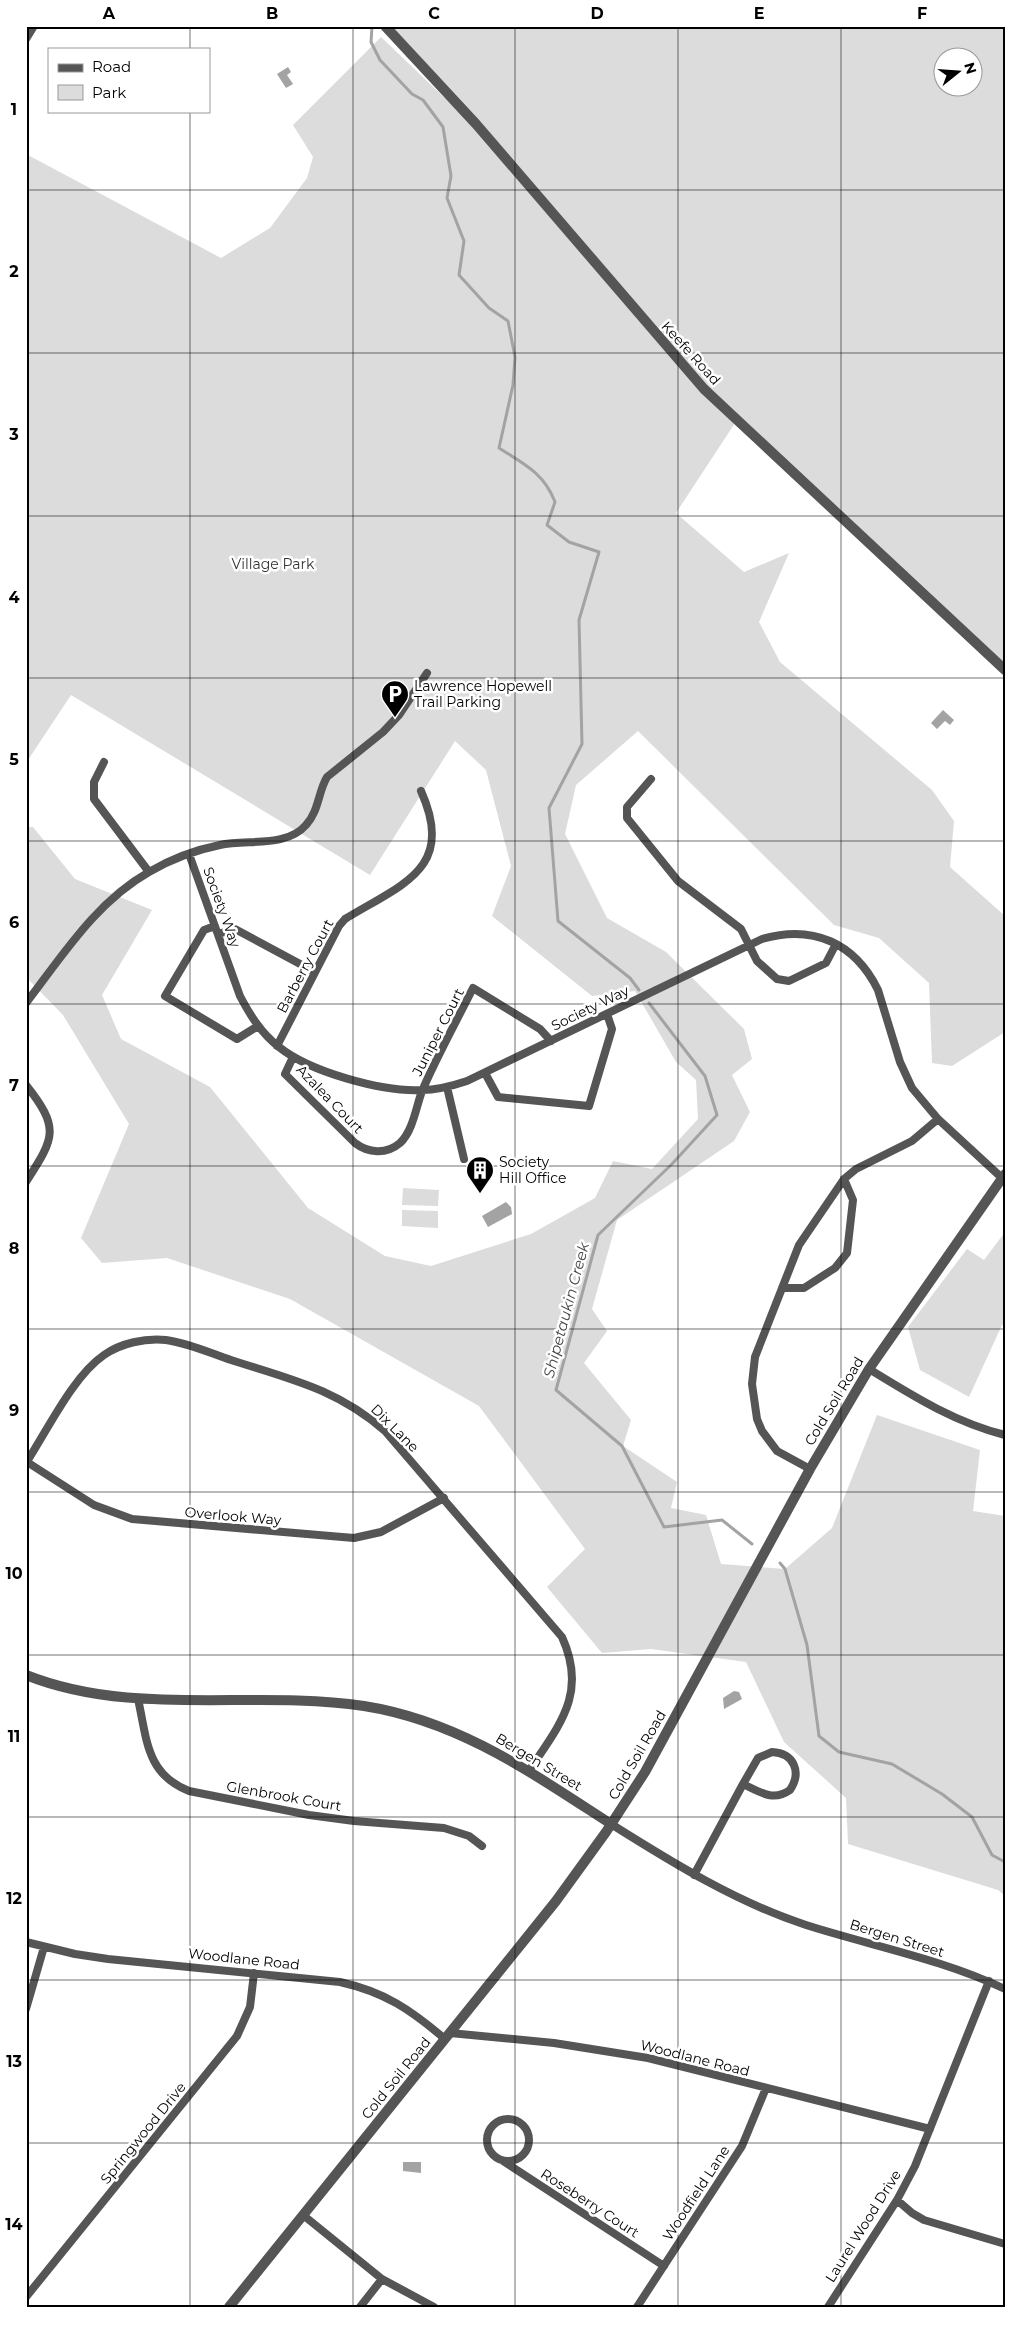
<svg xmlns="http://www.w3.org/2000/svg" width="1031" height="2333" viewBox="0 0 1031 2333" font-family="Montserrat,sans-serif">
<rect width="100%" height="100%" fill="#fff"/>
<path fill="#dcdcdc" fill-rule="evenodd" d="M385,26H1005V668L735,423L676,513L744,572L789,553L759,622L780,662L932,790L954,821L950,867L1005,916V1032L952,1066L932,1063L929,983L879,938L834,925L638,731L576,785L565,834L607,918L666,952L744,1029L752,1059L732,1075L750,1112L734,1141L617,1220L592,1309L607,1331L584,1363L631,1420L623,1446L677,1482L671,1508L706,1515L721,1564L785,1569L832,1528L877,1415L980,1450L973,1511L1005,1516V1896L998,1890L848,1844L846,1798L784,1742L746,1662L651,1649L602,1653L547,1587L585,1549L479,1406L290,1299L167,1258L102,1263L81,1238L129,1124L63,1015L26,977V827H33L75,879L152,910L102,995L121,1039L210,1087L308,1208L385,1256L431,1266L531,1234L595,1198L613,1161L652,1169L698,1119L696,1080L676,1062L635,991L592,996L492,916L511,866L486,770L455,741L370,875L71,695L26,763V154L221,258L270,228L307,178L313,157L293,125L381,37L476,128ZM944,58H974V88H944Z
M403,1188L439,1190L438,1206L402,1205Z
M402,1210L438,1211V1228L402,1226Z
M1005,1232V1324L1002,1325L969,1397L920,1370L908,1327L967,1249L984,1260Z"/>
<path fill="#a3a3a3" d="M288,67L291,72L287,75L293,84L286,88L277,74Z
M943,710L954,720L950,725L945,721L937,729L931,723Z
M506,1202L511,1207L512,1214L488,1227L482,1216Z
M734,1691L739,1692L742,1699L724,1709L723,1698Z
M403,2162H421V2173L403,2171Z"/>
<g fill="none" stroke-linecap="round" stroke-linejoin="round">
<path stroke="#a3a3a3" stroke-width="3" d="M372,27L371,42L380,60L412,94L423,100L443,127L451,176L447,198L464,241L459,275L489,308L508,321L515,357L513,385L499,448C524,464 544,473 555,502L547,525L569,542L599,552L579,620L582,744L549,808L558,921L630,978L639,990
M649,1003L705,1076L717,1115L672,1164L598,1235L556,1390L622,1446L664,1527L722,1520L752,1544
M780,1563L785,1569L807,1645L819,1736L839,1752L892,1764L942,1794L972,1817L992,1855L1005,1862"/>
<path stroke="#555" stroke-width="8" d="M26,39L34,26
M104,762L94,782V799L149,872
M651,779L627,807V818L678,881L741,929L757,961L777,979L789,981L826,963L836,944
M189,854L240,996C250,1015 261,1033 279,1047C310,1072 382,1092 422,1090C438,1090 452,1086 467,1081L762,939C813,924 855,943 878,990L900,1062L912,1088L938,1119L1002,1178
M215,926L204,930L165,996L237,1039L258,1026
M218,934L235,929L315,972
M26,1003C63,955 96,902 149,872C171,859 195,850 220,845C248,839 286,848 306,825C319,811 318,792 327,777L383,732L399,715L427,673
M277,1046L339,926L345,919C402,884 456,869 421,791
M293,1057L285,1074L355,1143C368,1153 386,1155 400,1143C413,1131 416,1107 422,1091C437,1056 456,1022 473,988L540,1029L551,1041
M485,1073L498,1097L589,1106L612,1029L607,1014
M26,1085C61,1129 54,1138 26,1182
M447,1087L464,1159
M782,1288H804L835,1268L847,1253L853,1200L844,1179
M869,1369C913,1396 954,1422 1005,1435
M27,1462L94,1505L132,1519L354,1538L381,1532L444,1498
M26,1463C47,1431 73,1376 104,1355C121,1343 145,1338 166,1340C188,1343 210,1353 231,1360C290,1379 337,1389 385,1431L562,1637C588,1694 559,1725 529,1771
M810,1469L777,1451L762,1431L757,1419L752,1384L755,1357L799,1245L844,1179L856,1169L912,1141L938,1119
M138,1699C147,1739 146,1774 189,1791L309,1815L354,1821L444,1828L469,1836L482,1846
M772,1752C794,1753 802,1772 790,1790C773,1802 760,1792 743,1784L758,1758Z
M611,1824C673,1863 736,1902 806,1925C872,1946 942,1959 1005,1989
M694,1875L743,1784
M26,1942L75,1954L108,1959L340,1982C385,1992 411,2010 445,2039
M26,2009L44,1947
M450,2033L554,2043L648,2058L930,2129
M487 2140a21 21 0 1 1 42 0a21 21 0 1 1-42 0Z
M503,2161L664,2266
M897,2200L912,2213L924,2220L1005,2244
M303,2215L382,2279L434,2307
M26,2297L237,2036L250,2007L254,1973
M360,2307L382,2279
M637,2307L742,2146L766,2088
M828,2307L897,2200L915,2166L989,1981"/>
<path stroke="#555" stroke-width="10" d="M385,26L476,124L704,389L1005,670
M26,1675C134,1718 252,1689 364,1706C459,1721 532,1773 611,1824
M229,2307L556,1901L606,1832L645,1772L810,1469L869,1369L1005,1174"/>
</g>
<path fill="none" stroke="#000" stroke-width="1" stroke-opacity="0.55" d="M190,26V49M353,26V2307M515,26V2307M678,26V2307M841,26V2307M190,111V2307M26,190H1005M26,353H1005M26,516H1005M26,678H1005M26,841H1005M26,1004H1005M26,1166H1005M26,1329H1005M26,1492H1005M26,1655H1005M26,1817H1005M26,1980H1005M26,2143H1005"/>
<defs>
<g id="parking-pin" transform="scale(1.4375)"><path d="M0 17L-7.5 6A9.5 9.5 0 1 1 7.5 6Z" fill="#000" stroke="#fff"/><path d="M-3.5-5.5H1a3.5 3.5 0 0 1 0 7H-1V5.5H-3.5ZM-1-3.4V-.6H.8a1.4 1.4 0 0 0 0-2.8Z" fill="#fff"/></g>
<g id="building-pin" transform="scale(1.4375)"><path d="M0 17L-7.5 6A9.5 9.5 0 1 1 7.5 6Z" fill="#000" stroke="#fff"/><path d="M-4-6H4V6H1V3H-1V6H-4ZM-2.5-4.3h1.7v1.8h-1.7ZM.8-4.3h1.7v1.8H.8ZM-2.5-1h1.7V.8h-1.7ZM.8-1h1.7V.8H.8Z" fill="#fff"/></g>
</defs>
<g fill-rule="evenodd">
<use href="#parking-pin" x="395" y="694"/>
<use href="#building-pin" x="480" y="1170"/>
</g>
<g text-anchor="middle" dominant-baseline="central" stroke-width="5" stroke-linejoin="round" paint-order="stroke">
<g font-size="14" fill="#000" stroke="#fff">
<text transform="translate(691 353) rotate(48)">Keefe Road</text>
<text transform="translate(222 907) rotate(70)">Society Way</text>
<text transform="translate(305 966) rotate(-62)">Barberry Court</text>
<text transform="translate(590 1008) rotate(-26)">Society Way</text>
<text transform="translate(438 1032) rotate(-63)">Juniper Court</text>
<text transform="translate(330 1099) rotate(46)">Azalea Court</text>
<text transform="translate(834 1401) rotate(-59)">Cold Soil Road</text>
<text transform="translate(395 1428) rotate(45)">Dix Lane</text>
<text transform="translate(233 1516) rotate(5)">Overlook Way</text>
<text transform="translate(637 1755) rotate(-60)">Cold Soil Road</text>
<text transform="translate(539 1762) rotate(31)">Bergen Street</text>
<text transform="translate(284 1796) rotate(10)">Glenbrook Court</text>
<text transform="translate(897 1938) rotate(17)">Bergen Street</text>
<text transform="translate(244 1959) rotate(6)">Woodlane Road</text>
<text transform="translate(695 2058) rotate(14)">Woodlane Road</text>
<text transform="translate(396 2078) rotate(-51)">Cold Soil Road</text>
<text transform="translate(143 2133) rotate(-51)">Springwood Drive</text>
<text transform="translate(696 2193) rotate(-57)">Woodfield Lane</text>
<text transform="translate(590 2203) rotate(33)">Roseberry Court</text>
<text transform="translate(863 2226) rotate(-58)">Laurel Wood Drive</text>
</g>
<g font-size="14" fill="#333" stroke="#fff">
<text x="273" y="564">Village Park</text>
</g>
<g font-size="14" fill="#000" stroke="#fff" text-anchor="start">
<text x="414" y="686">Lawrence Hopewell<tspan x="414" dy="16">Trail Parking</tspan></text>
<text x="499" y="1162">Society<tspan x="499" dy="16">Hill Office</tspan></text>
</g>
<g font-size="15" font-style="italic" fill="#444" stroke="#fff">
<text transform="translate(566 1310) rotate(-75)">Shipetaukin Creek</text>
</g>
</g>
<rect width="1031" height="2333" fill="none" stroke="#ffffff" stroke-width="55"/>
<rect x="48" y="48" width="162" height="65" fill="#ffffff" stroke="#999999"/>
<rect x="58" y="64" width="25" height="8" fill="#555555" stroke="#999999"/>
<text x="92" y="72" font-size="15" fill="#000000">Road</text>
<rect x="58" y="85" width="25" height="15" fill="#dcdcdc" stroke="#999999"/>
<text x="92" y="98" font-size="15" fill="#000000">Park</text>
<g transform="translate(958 72) rotate(73)"><circle r="24" fill="#ffffff" stroke="#999999"/>
<path d="M0-4L9 19L0 12L-9 19Z" fill="#000000"/>
<text y="-8" font-size="14" font-weight="bold" text-anchor="middle" fill="#000000">N</text>
</g>
<rect x="28" y="28" width="976" height="2278" fill="none" stroke="#000" stroke-width="2"/>
<g font-size="16" text-anchor="middle" font-weight="bold" fill="#000">
<text x="109" y="19">A</text>
<text x="272" y="19">B</text>
<text x="434" y="19">C</text>
<text x="597" y="19">D</text>
<text x="759" y="19">E</text>
<text x="922" y="19">F</text>
<text x="14" y="115">1</text>
<text x="14" y="277">2</text>
<text x="14" y="440">3</text>
<text x="14" y="603">4</text>
<text x="14" y="765">5</text>
<text x="14" y="928">6</text>
<text x="14" y="1091">7</text>
<text x="14" y="1254">8</text>
<text x="14" y="1416">9</text>
<text x="14" y="1579">10</text>
<text x="14" y="1742">11</text>
<text x="14" y="1904">12</text>
<text x="14" y="2067">13</text>
<text x="14" y="2230">14</text>
</g>
</svg>
